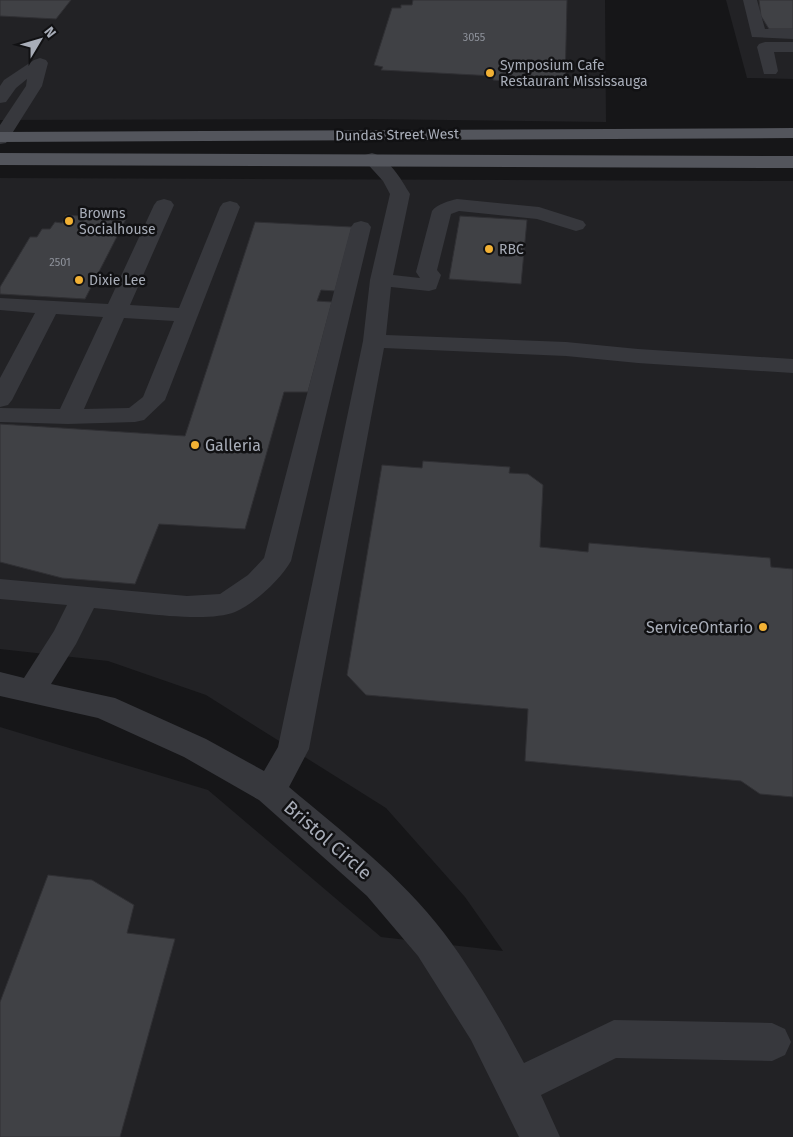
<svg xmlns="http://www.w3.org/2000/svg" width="793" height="1137" viewBox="0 0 793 1137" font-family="'Fira Sans',sans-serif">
<rect width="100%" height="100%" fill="#161618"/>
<path fill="#222225" d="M0,0H605L606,122L369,119L0,120Z
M726,0H793V79L747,78Z
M0,178L793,181V1137H0V727L208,790L381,937L503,951L465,897L386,808L206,695L108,661L0,649Z"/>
<path fill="#404145" stroke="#303034" d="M0,0H71L56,19L0,16Z
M413,0H567L565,84L556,83L557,88L519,86L503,85L504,81L493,80L494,76L381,70L383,67L374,65L392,8H401V5H412Z
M759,0H793V29H769L761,16Z
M66,215L126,219L85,299L0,294V287L30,237H37L42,229H50L55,222L62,223Z
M460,216L527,220L521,284L449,279Z
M255,222L352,227L335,291L321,290L317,301L332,302L308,392H284L245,529L159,524L135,584L62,578L0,562V424L185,436Z
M423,461L510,467L509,473L528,474L543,485L540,547L588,552L589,543L770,558L771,567L793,569V797L760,794L741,781L525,761L528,709L366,695L347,675L382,465L422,468Z
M48,875L92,880L134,905L127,933L175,939L120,1137H0V1002Z"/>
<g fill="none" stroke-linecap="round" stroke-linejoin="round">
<path fill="#37383d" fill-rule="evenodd" d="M743,0H757L765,29H793V39L752,37Z
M765,42H793V52H774L778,71L776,74H764L757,47L759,44Z
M40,58L46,60L48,63L42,86L6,143L0,144V125L26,86L27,79L16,88L6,102L0,103V86L4,80L34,60Z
M372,153C389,158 401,179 410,194L393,275L420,278L416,272L432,211C437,204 449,201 457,199L539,207L583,221L586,225L583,229L576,231L537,219L459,211L451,214L437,270L441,275L436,289L429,291L391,287L386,335L566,342L638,349L793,359V373L638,363L566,356L384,348L309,749L289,787C342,832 401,876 444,933C474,973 500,1018 524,1063L614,1020L772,1023L785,1029L791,1042L785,1055L772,1061L616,1058L541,1095L560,1137H519L471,1040L418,956L367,896L259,800L184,757L98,718L0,696V672L24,678L54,631L67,605L0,599V579L187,596L220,594L248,575L264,558L351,227L354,223L361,221L368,223L371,227L291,561C280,580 255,603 235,612C206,624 127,611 94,608L76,644L51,684L115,698L206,739L264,771L278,747L363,341L370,280L390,194L383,181L363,159L365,155Z
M164,199L171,201L174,205L130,305L179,308L220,207L223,203L230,201L237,203L240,207L165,400L144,420L135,422L68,424L0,422V408L60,409L103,317L56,314L12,400L8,405L0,407V378L35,313L0,310V298L108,304L154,205L157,201ZM124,318L174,321L143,397L129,408L84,409Z"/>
<path fill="#53555c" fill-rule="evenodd" d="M793,128V138L0,142V132Z
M0,153L793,156V168L0,165Z"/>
</g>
<g fill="#f2b134" stroke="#111113" stroke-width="2">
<circle cx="490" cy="73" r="5"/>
<circle cx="69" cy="221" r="5"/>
<circle cx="489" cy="249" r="5"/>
<circle cx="79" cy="280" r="5"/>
<circle cx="195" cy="445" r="5"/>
<circle cx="763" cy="627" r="5"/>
</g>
<g text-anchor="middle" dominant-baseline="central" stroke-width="5" stroke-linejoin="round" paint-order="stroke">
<g font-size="11" fill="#8e929b">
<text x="474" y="37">3055</text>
<text x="60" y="262">2501</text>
</g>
<g font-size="14" fill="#a8adb8" stroke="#111113" text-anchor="start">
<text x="500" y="65">Symposium Cafe<tspan x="500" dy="16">Restaurant Mississauga</tspan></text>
<text x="79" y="213">Browns<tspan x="79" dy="16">Socialhouse</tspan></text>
<text x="499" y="249">RBC</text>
<text x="89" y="280">Dixie Lee</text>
</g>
<g font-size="14" fill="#a8adb8" stroke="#111113">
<text transform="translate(397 135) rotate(-1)">Dundas Street West</text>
</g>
<g font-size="16" fill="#a8adb8" stroke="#111113" text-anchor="start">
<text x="205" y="445">Galleria</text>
<text x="753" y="627" text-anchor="end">ServiceOntario</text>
</g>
<g font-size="19" fill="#a8adb8" stroke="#111113">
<text transform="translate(328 840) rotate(41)">Bristol Circle</text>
</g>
</g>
<g transform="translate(40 40) rotate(52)" stroke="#111113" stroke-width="4" paint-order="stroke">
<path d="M0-4L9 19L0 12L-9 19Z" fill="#a8adb8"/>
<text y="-8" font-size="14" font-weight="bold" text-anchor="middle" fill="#a8adb8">N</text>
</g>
</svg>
